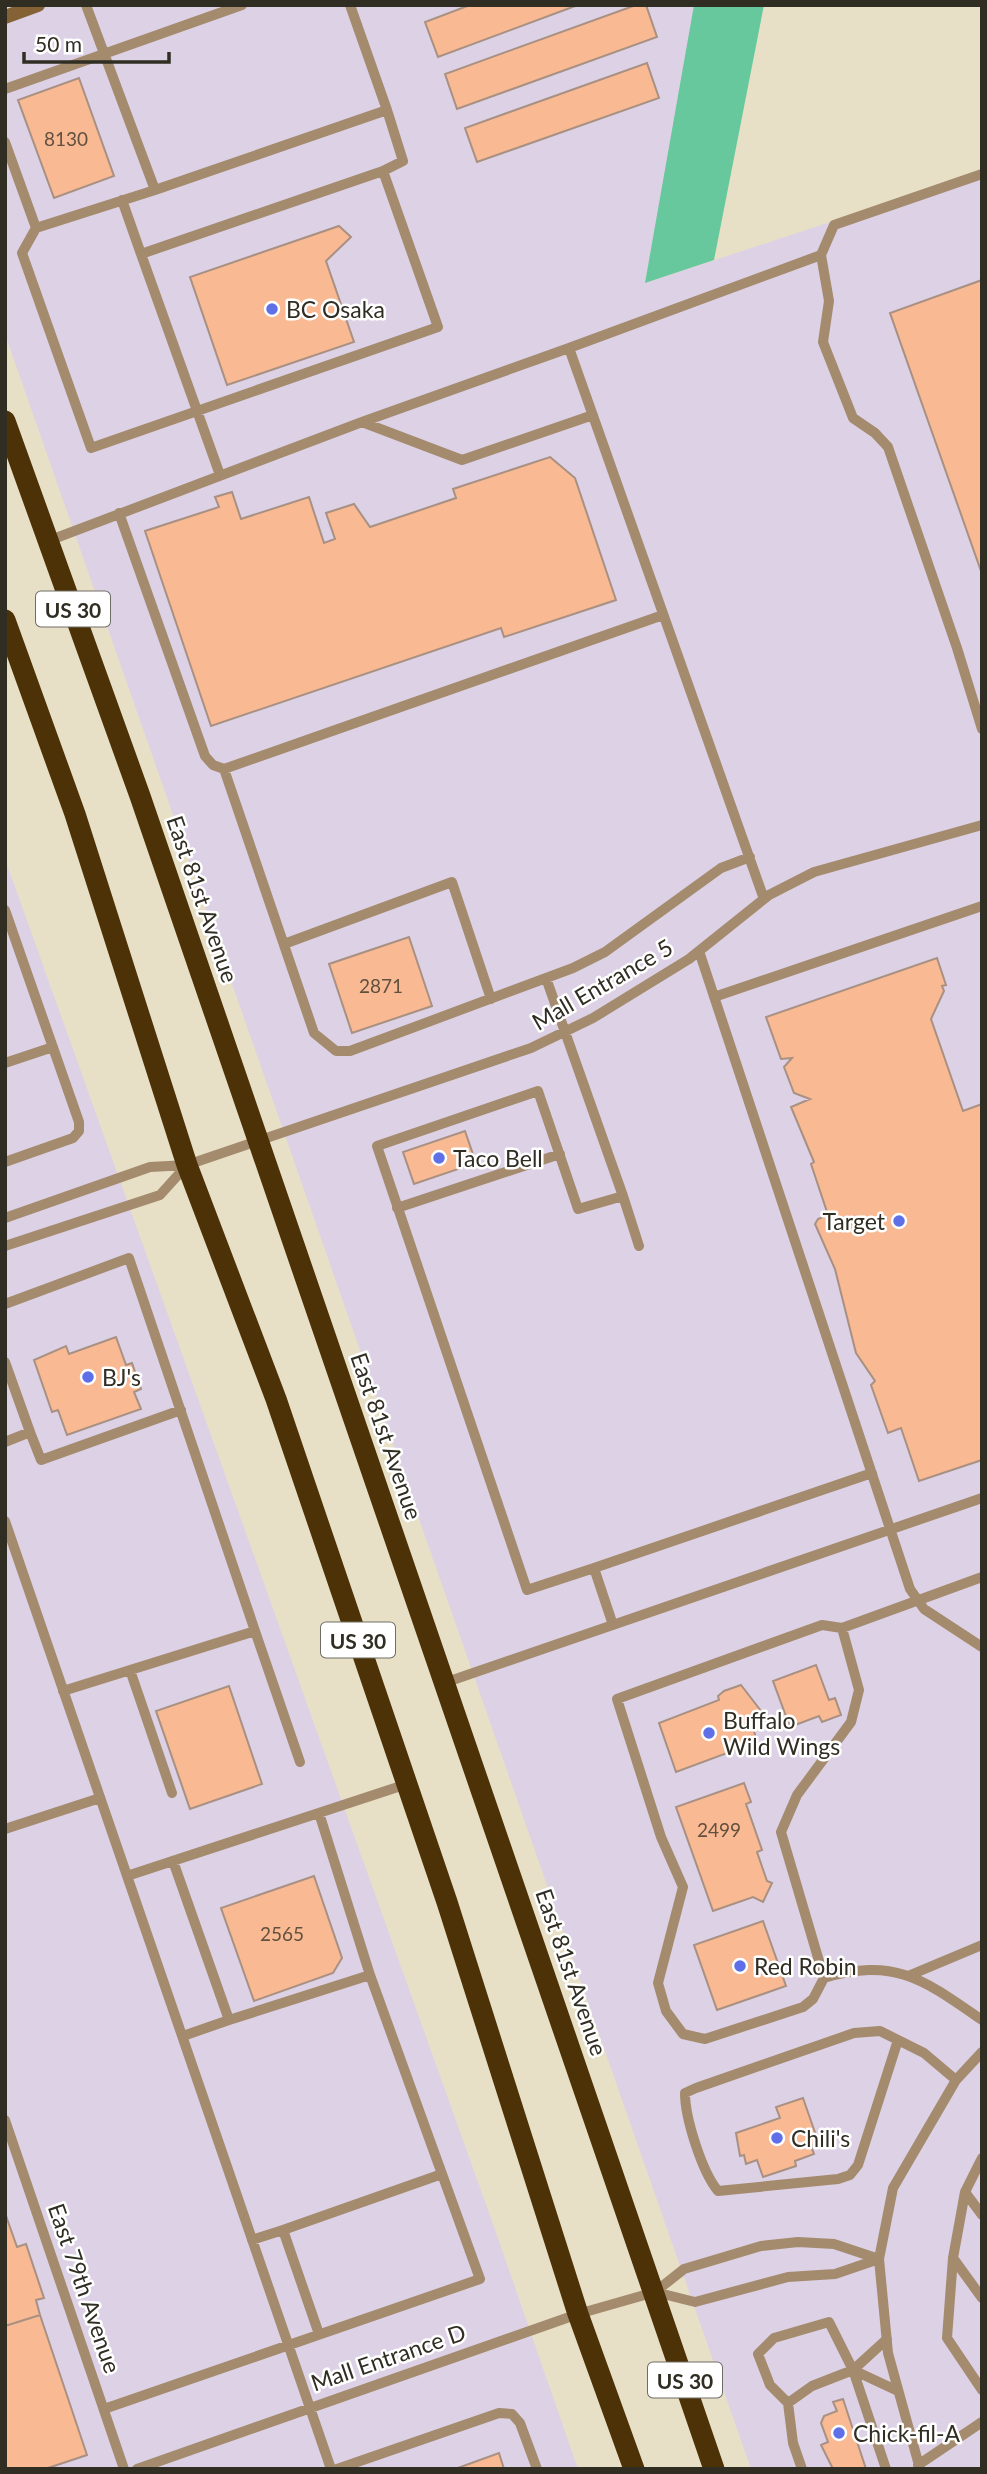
<svg xmlns="http://www.w3.org/2000/svg" width="987" height="2474" viewBox="0 0 987 2474" font-family="Lato,sans-serif">
<rect width="100%" height="100%" fill="#e8e0c6"/>
<path fill="#dcd1e5" d="M5,5H697L645,283L982,172V2469H751L5,334Z
M5,859L494,2227L578,2469H5Z"/>
<path fill="#67c89d" d="M694,5H764L714,260L645,283Z"/>
<path fill="#f9b993" stroke="#a89082" stroke-width="2" d="M470,5H578L438,57L425,22Z
M636,5H646L657,37L457,109L445,74Z
M647,63L659,98L477,162L465,128Z
M79,78L114,176L54,198L18,100Z
M339,226L351,237L326,261L354,342L227,385L190,277Z
M982,280V574L890,313Z
M550,457L575,478L616,600L504,637L501,628L211,726L145,531L219,507L215,497L232,492L241,519L309,497L324,543L335,539L326,513L354,504L370,527L456,498L453,489Z
M409,937L432,1006L352,1033L329,964Z
M937,958L946,985L942,986L944,991L931,1019L963,1111L982,1104V1460L919,1481L901,1428L888,1433L871,1385L875,1381L856,1353L835,1269L815,1224L818,1219L828,1215L811,1164L814,1162L791,1107L810,1099L794,1093L784,1067L792,1058L781,1059L766,1017Z
M465,1131L476,1163L414,1184L403,1152Z
M116,1337L126,1365L132,1363L141,1389L134,1392L141,1409L67,1435L58,1410L52,1412L34,1360L66,1346L69,1354Z
M816,1665L829,1700L835,1698L841,1715L822,1722L819,1716L790,1727L773,1681Z
M741,1685L761,1711L752,1724L757,1742L676,1772L659,1723L719,1700L718,1696L724,1691Z
M229,1686L262,1784L190,1809L156,1711Z
M744,1783L751,1802L746,1804L762,1850L757,1852L767,1881L772,1883L763,1902L753,1897L713,1911L676,1807Z
M314,1876L342,1958L333,1973L254,2001L221,1908Z
M763,1921L786,1986L717,2010L694,1945Z
M803,2098L819,2144L811,2146L814,2154L795,2161L796,2166L763,2177L757,2160L746,2164L744,2155L740,2156L736,2133L780,2118L776,2107Z
M5,2213L17,2247L26,2244L44,2298L36,2300L40,2315L5,2326Z
M40,2315L87,2455L45,2469H5V2326Z
M843,2399L866,2469H833L821,2445L828,2442L821,2423L824,2416L837,2411L833,2402Z
M499,2453L504,2469H455Z"/>
<g fill="none" stroke-linecap="round" stroke-linejoin="round">
<path stroke="#a48b6e" stroke-width="10" d="M350,5L387,110
M5,89L242,5
M5,142L36,228L155,190L86,5
M982,174L834,225L821,255L829,301L823,342L853,418L875,433L888,447L957,648L982,729
M122,200L141,254
M36,228L22,253L91,448L438,327L383,171L403,161L387,110L155,190
M362,422L462,460L593,415
M220,475L141,254L383,171
M119,513L205,756L213,765L224,769L663,615
M48,541L362,422L569,348
M224,769L314,1033L336,1051H350L573,968L605,952L721,868L750,857
M764,899L569,348L821,255
M5,910L79,1122V1131L73,1138L5,1162
M284,944L452,882L491,999
M699,951L910,1589L924,1609L982,1647
M546,978L623,1196
M714,997L982,906
M5,1063L53,1047
M397,1208L560,1154
M5,1218L150,1167L187,1165L531,1048L593,1018L689,959L769,895L814,872L982,825
M5,1246L160,1195L187,1165
M5,1304L129,1258L255,1631
M5,1362L30,1432L5,1442
M30,1432L41,1460L181,1410
M5,1521L331,2469
M594,1568L872,1473
M982,1577L842,1628L859,1690L851,1722L797,1795L781,1832L824,1978C896,1957 924,1980 982,2020
M613,1625L594,1568L527,1590L377,1146L538,1091L578,1209L623,1196L639,1246
M130,1670L172,1793
M444,1683L982,1498
M63,1691L255,1631L300,1762
M5,1829L100,1798
M173,1861L229,2020L183,2036
M127,1876L407,1784
M908,1976L982,1945
M824,1978L813,1999L803,2007L705,2039L683,2034L666,2011L658,1983L683,1887L661,1837L617,1699L822,1625L842,1628
M229,2020L370,1975L319,1813
M898,2040L858,2165L850,2175L838,2179L718,2191C702,2172 685,2118 685,2093L696,2088L854,2033L880,2031L924,2053L956,2080
M5,2120L124,2469
M982,2158L965,2192L953,2258L947,2338L982,2390
M965,2192L982,2215
M252,2240L283,2230
M953,2258L982,2298
M655,2292L695,2302L788,2277L835,2274L879,2259
M319,2334L283,2230L442,2174
M887,2339L853,2370L898,2391
M788,2403L770,2385L758,2354L774,2338L829,2322L853,2370L886,2469
M104,2409L480,2279L370,1975
M918,2465L982,2422
M137,2469L578,2314L655,2292L684,2269L761,2246L798,2242L834,2244L879,2259
M337,2469L499,2413L512,2414L520,2423L537,2469
M802,2469L793,2443L788,2403L812,2386L853,2370
M920,2469L888,2353L879,2259L893,2188L956,2080L982,2052"/>
<path stroke="#856235" stroke-width="14" d="M5,17L38,5"/>
<path stroke="#4e3207" stroke-width="21" d="M5,421L140,796L714,2469
M5,620L75,814L187,1165L276,1399L447,1902L578,2314L634,2469"/>
</g>
<g fill="#5f6fe7" stroke="#fff" stroke-width="2.5">
<circle cx="272" cy="309" r="7"/>
<circle cx="439" cy="1158" r="7"/>
<circle cx="899" cy="1221" r="7"/>
<circle cx="88" cy="1377" r="7"/>
<circle cx="709" cy="1733" r="7"/>
<circle cx="740" cy="1966" r="7"/>
<circle cx="777" cy="2138" r="7"/>
<circle cx="839" cy="2433" r="7"/>
</g>
<g text-anchor="middle" dominant-baseline="central" stroke-width="5" stroke-linejoin="round" paint-order="stroke">
<g font-size="19" fill="#62503f">
<text x="66" y="138">8130</text>
<text x="381" y="985">2871</text>
<text x="719" y="1829">2499</text>
<text x="282" y="1933">2565</text>
</g>
<g fill="#fff" stroke="#6e6c65" stroke-width="2">
<rect x="36" y="591.5" width="74" height="35" rx="5"/>
<rect x="321" y="1622.5" width="74" height="35" rx="5"/>
<rect x="648" y="2362.5" width="74" height="35" rx="5"/>
</g>
<g font-size="21" font-weight="bold" fill="#302d23">
<text x="73" y="609">US 30</text>
<text x="358" y="1640">US 30</text>
<text x="685" y="2380">US 30</text>
</g>
<g font-size="23" fill="#302d23" stroke="#fff" text-anchor="start">
<text x="286" y="309">BC Osaka</text>
<text x="453" y="1158">Taco Bell</text>
<text x="885" y="1221" text-anchor="end">Target</text>
<text x="102" y="1377">BJ's</text>
<text x="723" y="1720">Buffalo<tspan x="723" dy="26">Wild Wings</tspan></text>
<text x="754" y="1966">Red Robin</text>
<text x="791" y="2138">Chili's</text>
<text x="853" y="2433">Chick-fil-A</text>
</g>
<g font-size="23" fill="#302d23" stroke="#fff">
<text transform="translate(203 899) rotate(71)">East 81st Avenue</text>
<text transform="translate(602 984) rotate(-30)">Mall Entrance 5</text>
<text transform="translate(387 1436) rotate(71)">East 81st Avenue</text>
<text transform="translate(572 1972) rotate(71)">East 81st Avenue</text>
<text transform="translate(85 2288) rotate(71)">East 79th Avenue</text>
<text transform="translate(388 2357) rotate(-19)">Mall Entrance D</text>
</g>
</g>
<rect width="987" height="2474" fill="none" stroke="#302d23" stroke-width="14"/>
<path d="M24 52v10h145v-10" fill="none" stroke="#302d23" stroke-width="3.5"/>
<text x="35" y="52" font-size="21" fill="#302d23" stroke="#ffffff" stroke-width="5" paint-order="stroke">50 m</text>
</svg>
